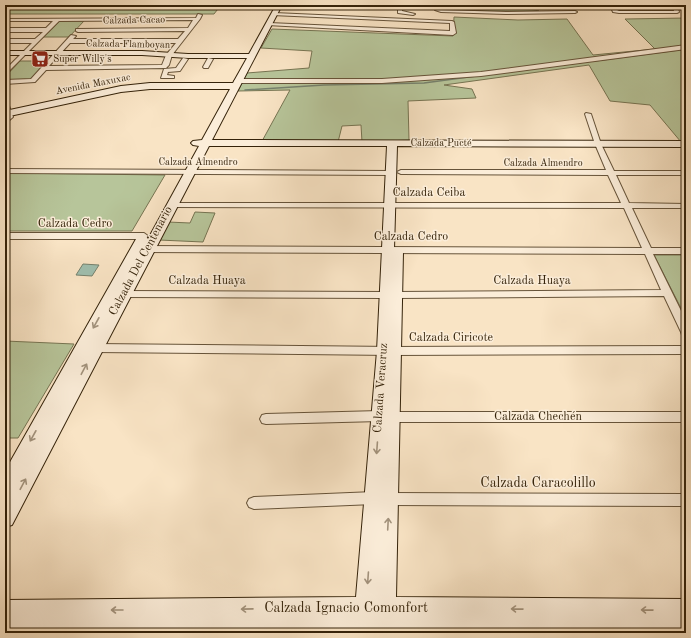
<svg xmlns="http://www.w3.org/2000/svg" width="691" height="638" viewBox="0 0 691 638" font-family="'Old Standard TT',serif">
<rect width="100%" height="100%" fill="#f9e4c5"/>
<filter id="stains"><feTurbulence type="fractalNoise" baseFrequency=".005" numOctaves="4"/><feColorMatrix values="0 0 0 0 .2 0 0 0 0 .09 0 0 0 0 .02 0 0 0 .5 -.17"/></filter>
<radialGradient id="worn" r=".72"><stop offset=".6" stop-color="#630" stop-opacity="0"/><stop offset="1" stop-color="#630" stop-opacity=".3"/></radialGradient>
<path fill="#b7c59a" stroke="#767452" d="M5,5H221L214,14H5Z
M507,6L522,7L539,11L506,12L476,11Z
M454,17L518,20L567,19L593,55L655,49L625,19L686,18V142H681L650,105L610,101L589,65L444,85L472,89L476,98L408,101L409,140L362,142L361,125L342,126L338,142L261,143L290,90L238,91L247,73L309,68L312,51L261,48L272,29L453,36Z
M60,21H84L69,37H43Z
M20,61H47L29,81H5V77Z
M5,173L165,175L132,231H5Z
M195,212L215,213L203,242L159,240L168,222L190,223Z
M654,255H686V318Z
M5,341L74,344L18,438H5Z"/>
<path fill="#9fbfaf" stroke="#75816d" d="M83,264L99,265L92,276L76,275Z"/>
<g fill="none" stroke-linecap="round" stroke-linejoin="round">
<path stroke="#75816d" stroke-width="1.5" d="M594,61L686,49
M245,90L324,85L424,83L476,76"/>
<g stroke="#665339" stroke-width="2">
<path id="street" d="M398,5H402V11L415,14L413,15L398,13Z
M435,5H439V8L442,10L506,12L575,11L577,12L575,13L506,14L441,12L435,10Z
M495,5H517L531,8L529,9L507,6L489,8L487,7Z
M610,5H614L617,10L619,11H674L673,5H677L679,12L677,13H619L613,12Z
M274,13L452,21L454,22L456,33L453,35L267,25L269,23L450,31V23L272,15Z
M198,14L202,15L200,19L172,55L169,65L166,68L46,70L35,82L5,84V80L31,79L71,35L76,36L73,39H178L185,31L78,32L76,31V29L188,28L193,20L59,21L5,75V70L32,43H5V39H35L43,32H5V28H46L53,21H5V19L196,18ZM70,43H176L166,55L162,65L49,66Z
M686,45V49L481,76L382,83H237L234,81L237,79H382L481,72Z
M183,58L188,59L180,71L168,72L167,75L174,76V78H161L164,69L176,68Z
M208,58L213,59L208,68H204L203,67Z
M5,101L8,103L13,117L5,124V118L7,117Z
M586,113L591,114L601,144L614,171H686V175H616L629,203L686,204V208H632L651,248H686V254H653L686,321V336L682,335L681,332L664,296L396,298L391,295L396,292L661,290L645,254L143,252L139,249L143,246L642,248L624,208L172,207L168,205L172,203H621L608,175L401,174L397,172L401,170H606L595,144L585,114Z
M5,169L391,171L395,173L391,175L5,173Z
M5,233H144L148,236L144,239H5Z
M124,291L385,292L390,295L385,298L124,297L119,294Z
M95,344L393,347L686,346V354L393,355L95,352L91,351L90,348L91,345Z
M380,411L384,412L386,416L387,413L391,412H686V422H391L387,421L385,417L384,420L380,421L266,424L262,423L260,419L262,415L266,414Z
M374,492L379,494L381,498L379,502L374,504L254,509L249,507L247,503L249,499L254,497Z
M389,493L686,494V506L389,505L384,503L382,499L384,495Z"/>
</g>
<g stroke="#35230a" stroke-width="2">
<path id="secondary" d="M276,5H282L212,140L686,141V147L397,146L394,249H401L403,252L396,597L686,599V633H5V600L356,597L377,351L387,146H209L12,525L5,527V499L7,496L5,497V471L136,239L138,236H146L148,239L199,146L193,145L191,143L193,141L202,140L230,89H150L121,92L5,117V111L121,86L150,83H233L247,58H188L142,55H5V51H142L188,54H249Z"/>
</g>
<use href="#street" fill="#fbedd9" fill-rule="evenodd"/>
<use href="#secondary" fill="#fbedd9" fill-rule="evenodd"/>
</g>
<defs><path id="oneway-shaft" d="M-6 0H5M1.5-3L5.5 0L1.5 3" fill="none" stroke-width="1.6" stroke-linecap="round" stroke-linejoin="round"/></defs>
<g stroke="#a2927c">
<use href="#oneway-shaft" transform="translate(96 323) rotate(119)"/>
<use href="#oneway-shaft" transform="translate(84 369) rotate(-62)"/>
<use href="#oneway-shaft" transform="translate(33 436) rotate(119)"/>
<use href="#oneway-shaft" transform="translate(377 448) rotate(94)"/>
<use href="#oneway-shaft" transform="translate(23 484) rotate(-62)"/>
<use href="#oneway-shaft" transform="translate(388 524) rotate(-87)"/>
<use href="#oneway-shaft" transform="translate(368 578) rotate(94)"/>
<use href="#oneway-shaft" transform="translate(247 609) rotate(179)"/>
<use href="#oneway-shaft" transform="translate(517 609) rotate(-179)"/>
<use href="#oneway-shaft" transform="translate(117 610) rotate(180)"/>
<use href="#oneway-shaft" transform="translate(647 610) rotate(-179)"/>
</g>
<defs>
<g id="supermarket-square" transform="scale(0.9)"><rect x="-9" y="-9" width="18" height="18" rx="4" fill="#8f2418" stroke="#fbedd9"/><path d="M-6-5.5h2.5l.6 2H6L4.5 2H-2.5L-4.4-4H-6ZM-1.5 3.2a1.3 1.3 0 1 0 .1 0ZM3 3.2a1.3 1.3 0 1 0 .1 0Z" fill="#fff"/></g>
</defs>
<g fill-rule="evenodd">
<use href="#supermarket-square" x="40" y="59"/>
</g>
<g text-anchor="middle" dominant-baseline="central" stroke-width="3" stroke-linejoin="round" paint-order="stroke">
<g font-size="10" fill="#35230a" stroke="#fbedd9">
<text transform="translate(134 20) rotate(-1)">Calzada Cacao</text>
<text transform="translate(128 44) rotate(1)">Calzada Flamboyan</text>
<text transform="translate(93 84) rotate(-11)">Avenida Maxuxac</text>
<text x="441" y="143">Calzada Pucté</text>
<text x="198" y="162">Calzada Almendro</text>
<text x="543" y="163">Calzada Almendro</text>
</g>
<g font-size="10" fill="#35230a" stroke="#fbedd9" text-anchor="start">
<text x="53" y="59">Super Willy's</text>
</g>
<g font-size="12" fill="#35230a" stroke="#fbedd9">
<text x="429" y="193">Calzada Ceiba</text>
<text x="75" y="224">Calzada Cedro</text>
<text x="411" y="237">Calzada Cedro</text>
<text transform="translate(141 261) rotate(-62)">Calzada Del Centenario</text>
<text x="207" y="281">Calzada Huaya</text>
<text x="532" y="281">Calzada Huaya</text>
<text x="451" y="338">Calzada Ciricote</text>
<text transform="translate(381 388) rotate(-86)">Calzada Veracruz</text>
<text x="538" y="417">Calzada Chechén</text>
</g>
<g font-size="14" fill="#35230a" stroke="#fbedd9">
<text x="538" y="483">Calzada Caracolillo</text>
<text x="346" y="608">Calzada Ignacio Comonfort</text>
</g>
</g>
<rect width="691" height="638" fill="none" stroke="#f9e4c5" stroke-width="20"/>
<rect x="6" y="6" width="679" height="626" fill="none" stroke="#35230a" stroke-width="2"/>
<rect x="10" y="10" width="671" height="618" fill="none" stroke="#35230a"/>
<rect width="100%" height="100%" filter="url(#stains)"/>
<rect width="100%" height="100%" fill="url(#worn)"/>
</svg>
